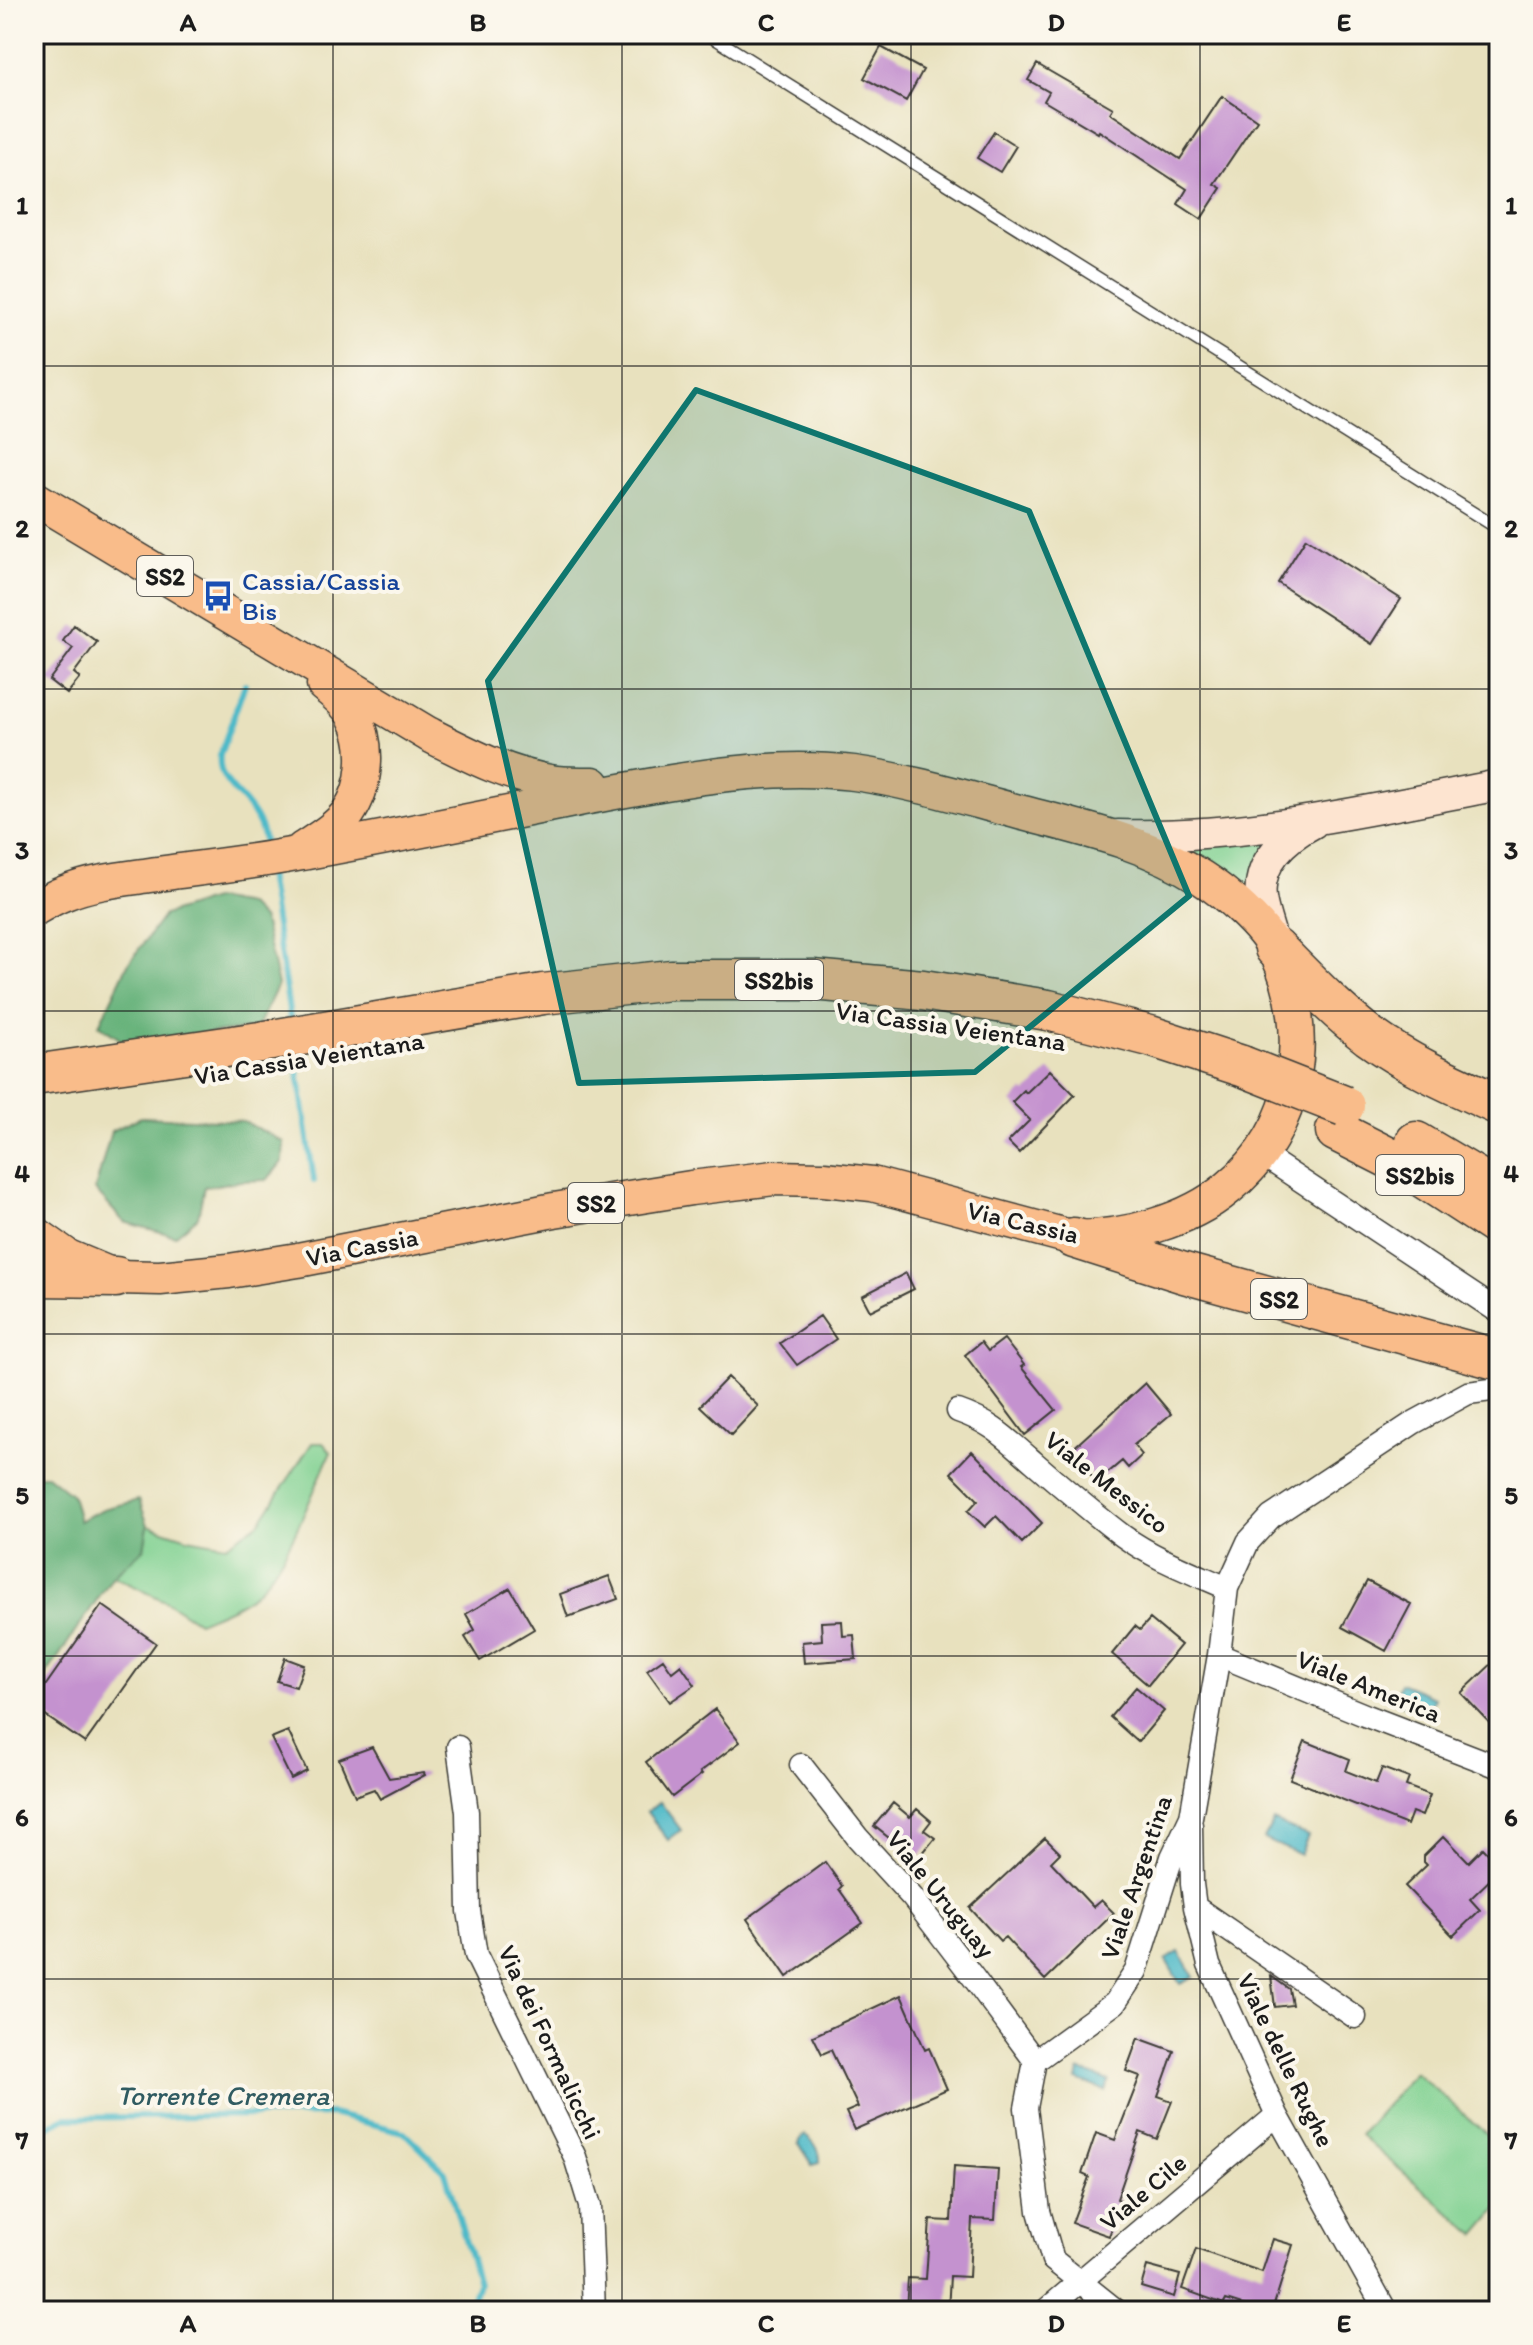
<svg xmlns="http://www.w3.org/2000/svg" width="1533" height="2345" viewBox="0 0 1533 2345" font-family="Itim,sans-serif">
<rect width="100%" height="100%" fill="#fbf7ec"/>
<filter id="ink" filterUnits="userSpaceOnUse"><feTurbulence type="fractalNoise" baseFrequency=".0125" numOctaves="2"/><feDisplacementMap in="SourceGraphic" scale="16" xChannelSelector="R" yChannelSelector="G"/><feConvolveMatrix kernelMatrix="1 2 1 2 8 2 1 2 1" color-interpolation-filters="sRGB"/></filter>
<filter id="wash" filterUnits="userSpaceOnUse"><feTurbulence type="fractalNoise" baseFrequency=".006" numOctaves="4" result="noise"/><feDisplacementMap in="SourceGraphic" scale="32" xChannelSelector="R" yChannelSelector="G"/><feGaussianBlur stdDeviation="1.8" result="paint"/><feColorMatrix in="noise" values="0 0 0 0 0 0 0 0 0 0 0 0 0 0 0 0 0 1.4 0 .05"/><feComposite in="paint" operator="in"/></filter>
<g filter="url(#wash)">
<rect width="100%" height="100%" fill="#e8e1be"/>
<path fill="#81d192" stroke="#4e7657" stroke-width="2" d="M1279,836L1249,901L1153,843Z
M312,1443H323L331,1452C312,1493 289,1559 258,1590C243,1605 217,1614 198,1622L167,1602L113,1576L144,1549L148,1525L188,1538L226,1545L260,1522Z
M1415,2072L1499,2145V2208L1476,2235L1360,2135Z"/>
<path fill="#68b37c" stroke="#42684c" stroke-width="2" d="M213,899L248,905L263,920L278,985L257,1028L124,1042L99,1025L128,964L164,915Z
M141,1117L243,1121L284,1142L283,1161L267,1180L241,1181L204,1187L198,1217L175,1236L124,1222L95,1190L111,1131Z
M34,1475H47L72,1495L79,1521L103,1509L139,1500L148,1525L144,1549L113,1576L34,1693Z"/>
<path fill="#4db9c8" stroke="#346a72" stroke-width="2" d="M1400,1683L1434,1697L1427,1714L1393,1700Z
M660,1802L681,1830L668,1840L647,1812Z
M1273,1821L1308,1836L1300,1855L1264,1839Z
M1179,1952L1194,1977L1180,1984L1166,1960Z
M1080,2070L1109,2081L1106,2091L1077,2080Z
M805,2135C815,2141 821,2152 820,2163L812,2165L799,2144L801,2138Z"/>
<g fill="none" stroke-linecap="round" stroke-linejoin="round">
<path stroke="#4db9c8" stroke-width="6" d="M245,684L220,755C217,781 236,790 249,808C258,819 264,834 265,849
M267,868L291,1023
M295,1050L314,1181
M34,2134L65,2118L332,2114L404,2132L445,2172L478,2283L469,2311"/>
</g>
<g id="blocks">
<path fill="#c492cf" d="M881,47L923,70L906,101L864,78Z
M1037,64L1113,108L1110,113L1180,159L1222,96L1257,120L1214,184L1221,188L1201,219L1178,204L1187,189L1099,131L1098,133L1044,101L1049,92L1028,80Z
M994,132L1016,146L1000,172L977,158Z
M1306,538L1401,599L1372,644L1278,583Z
M74,625L97,642L74,673L80,678L67,694L49,680L73,648L63,641Z
M1050,1070L1075,1095L1019,1153L1008,1142L1030,1120L1012,1102L1024,1090L1026,1093Z
M906,1273L914,1289L870,1311L862,1296Z
M820,1316L836,1339L797,1365L780,1343Z
M1004,1339L1024,1365L1021,1367L1056,1410L1025,1435L965,1355L981,1342L988,1351Z
M728,1377L758,1406L731,1435L700,1406Z
M1145,1383L1171,1414L1134,1445L1142,1455L1128,1468L1122,1461L1097,1482L1070,1451Z
M972,1451L1042,1523L1022,1543L996,1516L985,1527L968,1511L978,1500L951,1473Z
M609,1576L618,1599L568,1617L560,1594Z
M1367,1581L1411,1604L1386,1651L1342,1627Z
M510,1588L534,1629L480,1661L465,1637L475,1630L466,1614Z
M102,1605L156,1643L85,1743L34,1708V1702Z
M1150,1619L1181,1645L1148,1685L1112,1654L1135,1626L1140,1630Z
M842,1621L843,1636L854,1635L856,1659L804,1663L802,1642L822,1640L821,1622Z
M1499,1657V1733L1461,1693Z
M285,1658L304,1665L296,1687L277,1681Z
M663,1659L672,1672L681,1665L695,1685L670,1702L647,1670Z
M1136,1687L1164,1711L1138,1742L1110,1717Z
M715,1709L740,1742L700,1772L702,1774L672,1797L646,1762Z
M288,1731L307,1771L291,1779L271,1738Z
M1305,1741L1350,1759L1346,1771L1376,1783L1382,1768L1409,1778L1406,1786L1430,1795L1422,1816L1412,1812L1407,1825L1290,1779Z
M372,1747L389,1778L424,1773L425,1775L380,1799L374,1789L355,1796L339,1759Z
M893,1803L910,1817L917,1809L931,1821L924,1830L935,1838L917,1860L874,1826Z
M1444,1836L1469,1862L1483,1848L1499,1865V1871L1470,1899L1480,1910L1453,1936L1405,1886L1427,1865L1424,1862V1856Z
M1045,1838L1060,1853L1051,1862L1093,1907L1101,1900L1114,1913L1045,1980L1005,1937L1000,1941L970,1908Z
M825,1862L842,1886L839,1889L863,1923L787,1977L747,1919Z
M1271,1976L1289,1989L1292,2005L1275,2007Z
M901,1995L925,2050L929,2048L947,2089L854,2130L846,2112L858,2107L831,2050L822,2054L813,2036Z
M1138,2038L1174,2051L1158,2096L1172,2101L1157,2139L1140,2132L1117,2199L1122,2201L1109,2236L1072,2223L1089,2177L1082,2174L1096,2133L1115,2140L1140,2076L1126,2071Z
M954,2166L998,2169L995,2220L972,2219L969,2277L950,2276L948,2311H906L908,2278L926,2279L930,2220L951,2221Z
M1273,2239L1293,2245L1272,2311H1261L1226,2300L1224,2304L1182,2289L1196,2249L1262,2272Z
M1147,2266L1180,2275L1174,2297L1141,2287Z"/>
</g>
</g>
<g filter="url(#ink)">
<use href="#blocks" fill-opacity="0" stroke="#3b3a34" stroke-width="2"/>
<g fill="none" stroke-linecap="round" stroke-linejoin="round">
<g stroke="#3b3a34" stroke-width="14">
<path id="lane" d="M708,34L1499,529"/>
</g>
<g stroke="#3b3a34" stroke-width="25">
<path id="street" d="M1261,1154L1499,1312
M958,1411C990,1422 1004,1436 1029,1458C1059,1484 1091,1512 1123,1536C1155,1559 1191,1572 1227,1588
M1219,1655L1367,1716L1499,1767
M458,1747L467,1812L469,1911L476,1955L575,2157L590,2206L594,2311
M801,1765L858,1838L912,1897L973,1977L1035,2061
M1191,1825L1192,1884L1195,1907L1209,1965L1277,2115L1386,2311
M1195,1907L1355,2017
M1045,2311L1277,2115
M1117,2311L1053,2260L1039,2211L1026,2108L1035,2061L1115,2003L1136,1971L1172,1857L1191,1817L1219,1655L1227,1588L1248,1542L1271,1517L1413,1423L1468,1393L1499,1389"/>
</g>
<g stroke="#3b3a34" stroke-width="33">
<path id="secondary" d="M1118,835C1247,839 1373,809 1499,785
M1273,943C1269,928 1263,913 1261,898C1257,863 1284,838 1313,823"/>
</g>
<g stroke="#3b3a34" stroke-width="37">
<path id="primary" d="M34,498L428,734C469,755 509,776 556,783C568,784 581,784 593,784
M303,849C318,839 337,828 348,813C366,787 370,745 354,716C347,703 335,694 324,685
M34,909C44,903 54,897 65,893C92,882 122,879 150,875C199,868 248,863 296,854C390,837 484,818 578,799C668,782 762,762 854,773C911,781 968,799 1023,813C1085,829 1148,843 1202,878C1227,894 1263,925 1276,951C1315,1031 1299,1131 1228,1188C1187,1222 1127,1237 1074,1238L872,1184L824,1179L774,1178L691,1188L554,1210L298,1260L229,1271L160,1278L116,1277L68,1257L34,1233"/>
</g>
<g stroke="#3b3a34" stroke-width="43">
<path id="highway" d="M1275,948C1305,978 1335,1010 1369,1036C1409,1065 1455,1085 1499,1105
M34,1075L260,1042L543,994L671,980H813L923,990L1048,1010L1150,1036L1242,1066
M1336,1131L1407,1167L1499,1227
M1416,1142L1499,1191
M1074,1238L1184,1273L1499,1360
M34,1276L116,1277"/>
</g>
<use href="#lane" stroke="#fff" stroke-width="11"/>
<use href="#street" stroke="#fff" stroke-width="22"/>
<use href="#secondary" stroke="#fde4d0" stroke-width="30"/>
<use href="#primary" stroke="#f9bc8a" stroke-width="34"/>
<use href="#highway" stroke="#f9bc8a" stroke-width="40"/>
<g stroke="#3b3a34" stroke-width="43" stroke-linecap="butt">
<path id="highway-bridge" d="M1242,1066L1344,1106"/>
</g>
<use href="#highway-bridge" stroke="#f9bc8a" stroke-width="40"/>
</g>
</g>
<path fill="#0f766e" fill-opacity="0.2" stroke="#0f766e" stroke-width="6" stroke-linejoin="round" d="M696,390L1029,511L1189,896L975,1072L579,1083L488,681Z"/>
<path fill="none" stroke="#1c1c1c" stroke-width="2" stroke-opacity="0.55" d="M333,34V2311M622,34V2311M911,34V2311M1200,34V2311M34,366H1499M34,689H1499M34,1011H1499M34,1334H1499M34,1656H1499M34,1979H1499"/>
<defs>
<g id="bus-bare" transform="scale(2.4)"><path d="M-5-6H5V4H4V6H2V4H-2V6H-4V4H-5ZM-3.5-4V0h7V-4ZM-3.5 1.2v1.5H-2V1.2ZM2 1.2v1.5H3.5V1.2Z" fill="#1a4fb4" stroke="#fbf7ec" stroke-width="2.5" paint-order="stroke"/></g>
</defs>
<g fill-rule="evenodd">
<use href="#bus-bare" x="218" y="596"/>
</g>
<g text-anchor="middle" dominant-baseline="central" stroke-width="8" stroke-linejoin="round" paint-order="stroke">
<g fill="#fbf7ec" stroke="#5f5e5a" stroke-width="2">
<rect x="137" y="556" width="56" height="40" rx="6"/>
<rect x="735" y="960" width="88" height="40" rx="6"/>
<rect x="1376" y="1155" width="88" height="40" rx="6"/>
<rect x="568" y="1183" width="56" height="40" rx="6"/>
<rect x="1251" y="1279" width="56" height="40" rx="6"/>
</g>
<g font-size="24" font-weight="bold" fill="#1c1c1c">
<text x="165" y="576">SS2</text>
<text x="779" y="980">SS2bis</text>
<text x="1420" y="1175">SS2bis</text>
<text x="596" y="1203">SS2</text>
<text x="1279" y="1299">SS2</text>
</g>
<g font-size="26" fill="#164399" stroke="#fbf7ec" text-anchor="start">
<text x="242" y="581">Cassia/Cassia<tspan x="242" dy="30">Bis</tspan></text>
</g>
<g font-size="26" fill="#1c1c1c" stroke="#fbf7ec">
<text transform="translate(951 1026) rotate(8)">Via Cassia Veientana</text>
<text transform="translate(309 1058) rotate(-9)">Via Cassia Veientana</text>
<text transform="translate(1023 1222) rotate(13)">Via Cassia</text>
<text transform="translate(362 1247) rotate(-11)">Via Cassia</text>
<text transform="translate(1107 1482) rotate(38)">Viale Messico</text>
<text transform="translate(1369 1686) rotate(22)">Viale America</text>
<text transform="translate(1136 1877) rotate(-71)">Viale Argentina</text>
<text transform="translate(941 1894) rotate(51)">Viale Uruguay</text>
<text transform="translate(550 2042) rotate(65)">Via dei Formalicchi</text>
<text transform="translate(1286 2060) rotate(64)">Viale delle Rughe</text>
<text transform="translate(1143 2192) rotate(-40)">Viale Cile</text>
</g>
<g font-size="28" font-style="italic" fill="#305b61" stroke="#fbf7ec">
<text x="223" y="2095">Torrente Cremera</text>
</g>
</g>
<rect width="1533" height="2345" fill="none" stroke="#fbf7ec" stroke-width="88"/>
<rect x="44" y="44" width="1445" height="2257" fill="none" stroke="#1c1c1c" stroke-width="3"/>
<g font-size="26" text-anchor="middle" font-weight="bold" fill="#1c1c1c">
<text x="188" y="31">A</text>
<text x="478" y="31">B</text>
<text x="766" y="31">C</text>
<text x="1056" y="31">D</text>
<text x="1344" y="31">E</text>
<text x="22" y="214">1</text>
<text x="1511" y="214">1</text>
<text x="22" y="537">2</text>
<text x="1511" y="537">2</text>
<text x="22" y="859">3</text>
<text x="1511" y="859">3</text>
<text x="22" y="1182">4</text>
<text x="1511" y="1182">4</text>
<text x="22" y="1504">5</text>
<text x="1511" y="1504">5</text>
<text x="22" y="1826">6</text>
<text x="1511" y="1826">6</text>
<text x="22" y="2149">7</text>
<text x="1511" y="2149">7</text>
<text x="188" y="2332">A</text>
<text x="478" y="2332">B</text>
<text x="766" y="2332">C</text>
<text x="1056" y="2332">D</text>
<text x="1344" y="2332">E</text>
</g>
</svg>
